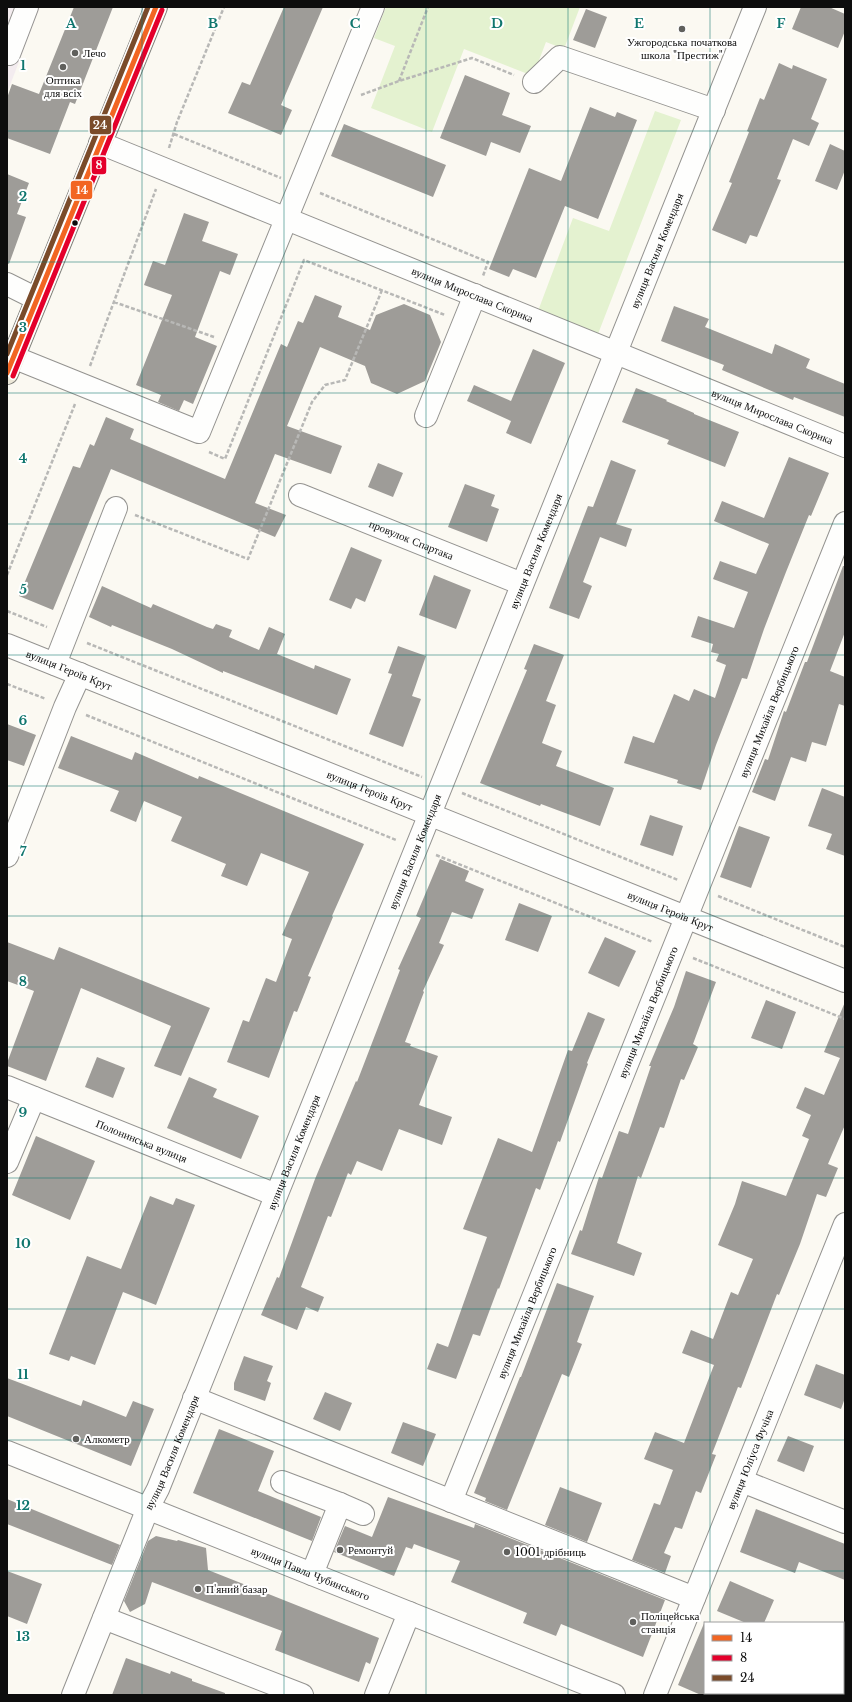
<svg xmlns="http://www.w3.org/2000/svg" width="852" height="1702" viewBox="0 0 852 1702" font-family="'Libre Baskerville',serif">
<rect width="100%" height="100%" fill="#fbf9f2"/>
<path fill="#f3ecef" d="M7,7H40L7,93Z"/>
<path fill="#e4f2d0" d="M386,7H580L564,49L546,42L533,76L464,49L432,132L371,108L395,46L374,38Z
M655,111L681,120L598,334L538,311L573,218L609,231Z"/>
<path fill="#9e9c98" d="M74,7H113L75,104L70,102L50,154L7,138V98L12,84L39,94Z
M284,7H323L281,105L292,110L281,135L228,113L242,82L250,85Z
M801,7H829L845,14V31L838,48L792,29Z
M586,9L607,17L595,48L573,40Z
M779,63L792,69L793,65L827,79L811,119L819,123L809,146L793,139L777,179L781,180L757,237L750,235L746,244L712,230L732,183L729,182L749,132L747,131L760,98L764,100Z
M465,75L510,93L502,115L531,126L520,153L491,142L486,156L440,138Z
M590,107L615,117L617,112L637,120L598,219L565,206L536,278L513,269L509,277L489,269L529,168L561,181Z
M344,124L446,165L433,197L331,156Z
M830,144L845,151V170L837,190L815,181Z
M7,174L29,183L17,214L26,217L9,264L7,263Z
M184,213L209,222L202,241L238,254L230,275L220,271L195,337L217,346L193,404L184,400L179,411L158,402L161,395L136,385L172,295L144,285L153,261L165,265Z
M315,295L342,306L338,317L370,330L376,315L404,304L430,315L441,342L425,381L397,394L371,383L365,366L320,347L287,426L342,446L331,474L275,454L255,503L286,515L275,537L111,469L53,610L19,596L73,466L80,468L90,444L94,446L106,417L134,429L130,439L225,479L281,344L287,347L298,321L303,323Z
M674,306L709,319L705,327L772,354L775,344L810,359L806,368L845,384V417L794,397L793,400L722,370L724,365L661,341Z
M533,349L565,363L531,444L506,433L511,421L467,401L474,385L511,401Z
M636,388L667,400L666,401L694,413V414L739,432L725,467L667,444L669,440L622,422Z
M789,457L829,473L811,516L809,515L786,572L764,629L747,679L742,678L716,745L701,790L677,783L678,780L624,763L633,736L654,743L674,694L689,701L694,689L715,698L726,665L716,661L719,654L711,652L713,644L691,637L698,616L734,628L748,592L713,579L720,561L756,574L769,544L714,521L722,501L764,518Z
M611,460L636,470L616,524L632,529L626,547L600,537L583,582L592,586L579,619L549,608L588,506L593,507Z
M378,463L403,473L393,497L368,487Z
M465,484L495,495L491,506L499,509L487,542L448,527Z
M351,547L382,560L365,602L356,598L351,609L329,600Z
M843,566H845V632L830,671L845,677V706L839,704L826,746L812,742L806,762L791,757L775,801L752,792L765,759L768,760L784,711L786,712L805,662H807Z
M434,575L471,590L456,629L419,615Z
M102,586L151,608L153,604L207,627L213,629L216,624L232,630L229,637L259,650L269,627L285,634L277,654L314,669L315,665L351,679L337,715L223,671V673L172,649L112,625L111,627L89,617Z
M534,644L564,655L546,701L556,705L542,743L562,751L556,766L614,788L600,826L541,804L540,806L480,783L527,670L524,669Z
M398,646L426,656L412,696L421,699L403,747L369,734L392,674L388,673Z
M7,724L36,735L24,766L7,760Z
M71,736L132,760L135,752L198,779L199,776L364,844L332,916L333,917L308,976L311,977L297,1012L294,1011L269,1078L227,1062L243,1020L249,1022L266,978L276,982L292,939L282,935L309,872L261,853L247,886L221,876L226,864L171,841L182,817L144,801L136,822L110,811L119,791L58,768Z
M822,788L845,797V856L826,849L832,834L808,826Z
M650,815L683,826L673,856L640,845Z
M739,826L770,837L751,888L720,877Z
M440,859L469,871L465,881L484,889L472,919L452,912L439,943L444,945L423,991L424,992L405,1042L411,1044L410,1046L438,1056L419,1105L452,1117L442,1145L399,1129L382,1171L357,1161L351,1175L348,1173L331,1217L328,1216L301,1287L324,1297L318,1312L306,1307L297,1330L261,1315L277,1277L279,1278L315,1179L356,1081L357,1082L400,970L398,969L421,918L416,916Z
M519,903L552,916L538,952L505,940Z
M605,937L636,951L619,987L588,973Z
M7,942L54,960L59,947L210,1008L181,1076L154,1066L171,1026L81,988L46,1081L7,1066V1063L34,991L7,981Z
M686,971L716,982L693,1044L698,1047L684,1080L681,1079L664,1128L660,1127L641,1178L638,1176L617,1243L642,1253L634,1276L571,1254L580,1230L582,1231L599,1177L602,1178L619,1131L628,1134L651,1066H649L674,1007Z
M766,1000L796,1012L782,1049L751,1038Z
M845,1002V1125L828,1164L838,1168L826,1197L817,1194L800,1244L779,1295L777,1294L741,1388L738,1387L712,1454L716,1455L701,1493L696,1491L682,1529L675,1527L664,1553L671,1556L665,1573L632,1560L654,1503L660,1505L673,1470L644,1459L655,1432L684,1443L714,1365L682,1353L691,1330L713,1339L731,1292L738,1295L753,1259L718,1245L735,1204L742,1181L786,1196L809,1139L802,1136L811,1115L796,1108L805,1087L824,1095L840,1058L824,1052Z
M588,1012L605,1019L587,1063L588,1064L560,1142L558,1141L540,1190L536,1188L499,1289L498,1288L480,1336L473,1334L456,1379L427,1369L437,1343L448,1347L487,1237L463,1229L498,1138L532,1152L568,1050L572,1051Z
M97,1057L125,1068L113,1098L85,1087Z
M189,1077L217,1089L213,1097L259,1116L241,1159L167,1128Z
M36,1136L95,1161L70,1220L12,1195Z
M150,1196L173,1205L176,1198L195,1205L156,1305L123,1292L95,1365L71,1356L69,1361L49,1354L87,1256L121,1269Z
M557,1283L594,1296L577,1342L582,1344L569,1377L562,1374L507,1510L485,1501L486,1498L474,1493L520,1377H521Z
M244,1356L273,1366L267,1381L271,1383L265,1401L234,1390V1383Z
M816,1364L845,1375V1398L841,1409L804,1395Z
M7,1378L81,1406L83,1400L126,1417L133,1401L154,1409L131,1466L7,1416Z
M325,1392L352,1403L340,1431L313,1419Z
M403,1422L436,1434L423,1466L391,1453Z
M219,1429L274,1451L258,1491L321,1517L312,1541L193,1493Z
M788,1436L814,1446L804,1472L777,1461Z
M560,1487L602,1503L587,1542L545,1525Z
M388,1497L474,1528L475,1524L665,1600L643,1657L561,1624L556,1636L523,1623L527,1613L451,1582L460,1561L414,1544L412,1549L406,1547L394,1576L334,1552L345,1526L372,1537Z
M7,1499L120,1545L112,1565L7,1524Z
M756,1509L845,1544V1580L799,1562L795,1573L740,1552Z
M156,1536L177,1541L178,1540L206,1548L208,1570L379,1638L370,1664L366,1662L359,1682L275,1650L282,1631L152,1582L145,1604L130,1612L124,1601L148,1541Z
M7,1571L42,1584L27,1624L7,1616Z
M730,1581L774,1600L764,1623H746L717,1611Z
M705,1621V1695H701L678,1685Z
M126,1658L170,1674L171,1671L192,1679V1681L225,1693V1695H112Z"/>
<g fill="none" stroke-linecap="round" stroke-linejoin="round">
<g stroke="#949390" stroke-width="24">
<g id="minor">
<path d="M7,53L9,54L27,7"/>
<path d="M534,82L560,57L714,110"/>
<path id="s1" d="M100,143L845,446"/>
<path d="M7,284L37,299"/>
<path d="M13,357L199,432L373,7"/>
<path d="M426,416L475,295"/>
<path id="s2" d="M300,495L522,584"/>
<path id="s3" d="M7,645L845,981"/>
<path d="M55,664L116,508"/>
<path d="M7,856L65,707L80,674"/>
<path id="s4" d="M7,1087L276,1195"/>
<path d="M7,1162L34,1098"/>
<path d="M194,1398L694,1598"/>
<path id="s5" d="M7,1452L614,1695"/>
<path d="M742,1481L845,1522"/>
<path d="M282,1482L340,1504"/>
<path id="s6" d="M451,1501L845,523"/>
<path d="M312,1574L340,1504L363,1514"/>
<path d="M104,1618L302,1695"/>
<path id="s7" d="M73,1695L148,1508L158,1489L755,7"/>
<path d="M376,1695L409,1613"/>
<path id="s8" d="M655,1695L845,1224"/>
</g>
</g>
<g stroke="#81817d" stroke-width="24">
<path id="major" d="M7,373L156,7"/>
</g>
<path stroke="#b8b8b6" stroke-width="2.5" stroke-dasharray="4 2" stroke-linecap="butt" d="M399,81L428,7
M361,95L399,81L472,58L514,75
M174,134L281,178
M169,148L177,122L224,7
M320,193L488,262L483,276
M114,302L214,337
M90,366L156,189
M209,452L225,459L304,260L445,315
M135,515L248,559L312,402L325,385L345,380L382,290
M7,575L75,404
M7,611L47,627
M87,643L422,777
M7,684L46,699
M86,715L396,840
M462,793L678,880
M436,855L653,942
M718,896L845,947
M693,958L845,1019"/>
<use href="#minor" stroke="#fefefd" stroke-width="22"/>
<use href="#major" stroke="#ede8d8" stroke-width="22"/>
<g stroke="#fff" stroke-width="8">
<path id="bus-1" d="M7,373L156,7"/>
</g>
<g stroke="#fff" stroke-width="8">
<path id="bus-2" d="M13,376L162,10"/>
</g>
<g stroke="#fff" stroke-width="8">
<path id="bus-3" d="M7,354L148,7"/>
</g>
<use href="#bus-1" stroke="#f26522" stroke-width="5"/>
<use href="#bus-2" stroke="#e4002b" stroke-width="5"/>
<use href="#bus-3" stroke="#7a4b2a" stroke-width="5"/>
</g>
<path fill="none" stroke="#0f766e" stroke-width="1" stroke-opacity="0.55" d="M142,7V1695M284,7V1695M426,7V1695M568,7V1695M710,7V1623M7,131H845M7,262H845M7,393H845M7,524H845M7,655H845M7,786H845M7,916H845M7,1047H845M7,1178H845M7,1309H845M7,1440H845M7,1571H845M710,1693V1695"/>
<g fill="#60605d" stroke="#fff" stroke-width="1.5">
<circle cx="682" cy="29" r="4"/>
<circle cx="75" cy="53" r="4"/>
<circle cx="63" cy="67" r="4"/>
<circle cx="76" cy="1439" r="4"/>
<circle cx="340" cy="1550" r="4"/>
<circle cx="507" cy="1552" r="4"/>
<circle cx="198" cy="1589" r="4"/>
<circle cx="633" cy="1622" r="4"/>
</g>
<circle fill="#0d0d0d" stroke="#fff" stroke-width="1.5" cx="75" cy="223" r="3.5"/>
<g text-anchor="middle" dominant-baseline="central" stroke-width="4" stroke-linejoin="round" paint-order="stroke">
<g font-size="11" fill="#0d0d0d" stroke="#fff" text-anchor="start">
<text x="682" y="42" text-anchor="middle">Ужгородська початкова<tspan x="682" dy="13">школа "Престиж"</tspan></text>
<text x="83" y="53">Лечо</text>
<text x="63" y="80" text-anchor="middle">Оптика<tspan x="63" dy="13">для всіх</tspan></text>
<text x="84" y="1439">Алкометр</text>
<text x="348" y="1550">Ремонтуй</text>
<text x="515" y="1552">1001 дрібниць</text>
<text x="206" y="1589">П'яний базар</text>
<text x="641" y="1616">Поліцейська<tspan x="641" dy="13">станція</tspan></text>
</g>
<g font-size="11" fill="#0d0d0d" stroke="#fff">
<text stroke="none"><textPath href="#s7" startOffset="1558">вулиця Василя Комендаря</textPath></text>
<text stroke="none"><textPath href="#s1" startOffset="402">вулиця Мирослава Скорика</textPath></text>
<text stroke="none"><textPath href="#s1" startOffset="726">вулиця Мирослава Скорика</textPath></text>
<text stroke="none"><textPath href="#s2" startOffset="120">провулок Спартака</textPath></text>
<text stroke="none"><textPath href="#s7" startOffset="1234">вулиця Василя Комендаря</textPath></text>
<text stroke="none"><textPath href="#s3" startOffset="67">вулиця Героїв Крут</textPath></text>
<text stroke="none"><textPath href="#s6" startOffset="851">вулиця Михайла Вербицького</textPath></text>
<text stroke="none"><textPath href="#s3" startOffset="391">вулиця Героїв Крут</textPath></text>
<text stroke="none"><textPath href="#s7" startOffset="910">вулиця Василя Комендаря</textPath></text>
<text stroke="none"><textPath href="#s3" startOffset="715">вулиця Героїв Крут</textPath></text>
<text stroke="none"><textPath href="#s6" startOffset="527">вулиця Михайла Вербицького</textPath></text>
<text stroke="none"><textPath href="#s4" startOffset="145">Полонинська вулиця</textPath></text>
<text stroke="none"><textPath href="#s7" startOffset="586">вулиця Василя Комендаря</textPath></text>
<text stroke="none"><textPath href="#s6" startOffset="203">вулиця Михайла Вербицького</textPath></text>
<text stroke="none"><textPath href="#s7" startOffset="262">вулиця Василя Комендаря</textPath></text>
<text stroke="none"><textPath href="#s8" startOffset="254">вулиця Юліуса Фучіка</textPath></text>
<text stroke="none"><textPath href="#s5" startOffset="327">вулиця Павла Чубинського</textPath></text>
</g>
</g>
<g font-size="13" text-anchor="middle" font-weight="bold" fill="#0f766e" stroke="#fff" stroke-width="4" stroke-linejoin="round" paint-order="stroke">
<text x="71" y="28">A</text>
<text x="213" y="28">B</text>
<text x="355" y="28">C</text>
<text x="497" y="28">D</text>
<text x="639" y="28">E</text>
<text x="781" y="28">F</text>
<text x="23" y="70">1</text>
<text x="23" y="201">2</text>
<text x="23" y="332">3</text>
<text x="23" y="463">4</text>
<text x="23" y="594">5</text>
<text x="23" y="725">6</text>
<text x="23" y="856">7</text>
<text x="23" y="986">8</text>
<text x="23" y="1117">9</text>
<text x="23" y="1248">10</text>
<text x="23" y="1379">11</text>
<text x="23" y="1510">12</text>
<text x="23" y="1641">13</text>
</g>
<g stroke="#fff" stroke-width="1.5">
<rect x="89" y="115" width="23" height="20" rx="4" fill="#7a4b2a"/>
<rect x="91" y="156" width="16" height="19" rx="4" fill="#e4002b"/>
<rect x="70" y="180" width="23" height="20" rx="4" fill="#f26522"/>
</g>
<g font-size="11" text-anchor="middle" font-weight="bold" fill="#fff">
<text x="100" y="129">24</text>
<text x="99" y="169">8</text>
<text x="82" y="194">14</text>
</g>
<rect width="852" height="1702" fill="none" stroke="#0d0d0d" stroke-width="16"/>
<rect x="704" y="1622" width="140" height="72" fill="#ffffff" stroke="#9e9e9e"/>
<rect x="712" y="1635" width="20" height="6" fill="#f26522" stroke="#9e9e9e"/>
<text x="740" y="1642" font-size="12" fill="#0d0d0d">14</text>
<rect x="712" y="1655" width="20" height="6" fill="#e4002b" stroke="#9e9e9e"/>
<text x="740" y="1662" font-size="12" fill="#0d0d0d">8</text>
<rect x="712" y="1675" width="20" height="6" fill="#7a4b2a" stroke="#9e9e9e"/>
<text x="740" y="1682" font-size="12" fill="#0d0d0d">24</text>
</svg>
